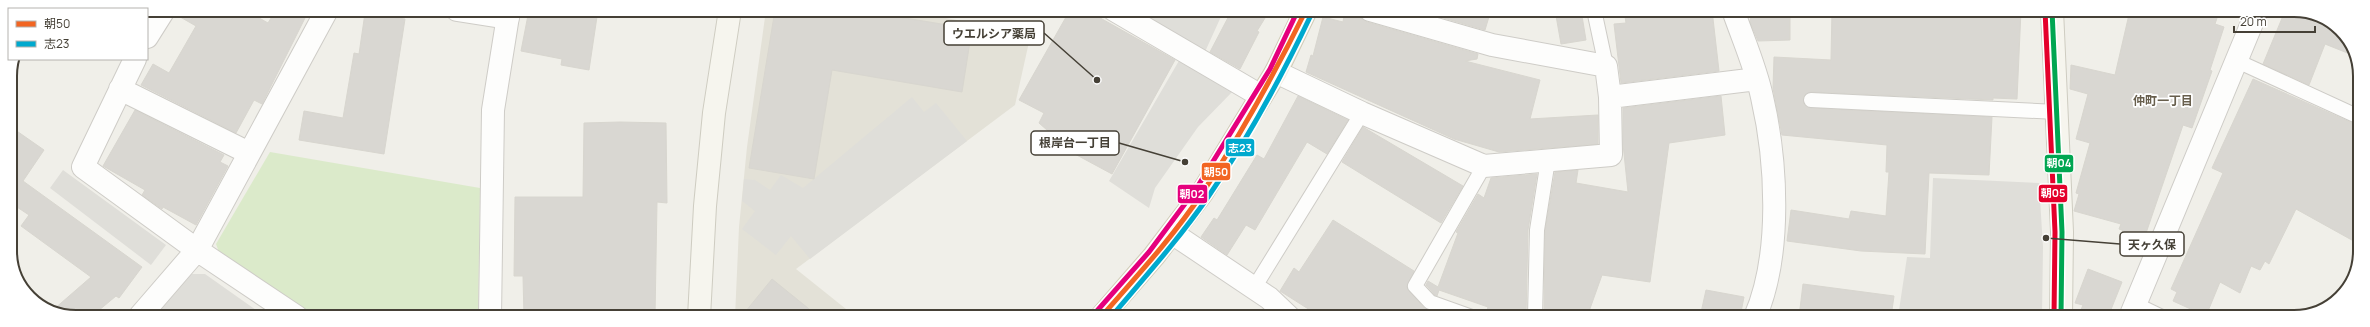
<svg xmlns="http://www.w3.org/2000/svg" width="2370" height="327" viewBox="0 0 2370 327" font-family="Manrope,'Noto Sans JP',sans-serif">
<rect width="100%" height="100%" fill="#f0efe9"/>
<path fill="#e3e1d7" d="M766,10H900L1031,33L1015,105L796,269L856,317H735L739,227L747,147Z"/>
<path fill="#dbeaca" d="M270,152L480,188L478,317H307L220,255L216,244Z"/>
<path fill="#dfded9" d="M1156,10H1224L1204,54L1150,22Z
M1180,59L1234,90L1198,127L1155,188L1149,208L1109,181Z
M912,97L924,112L936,103L967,141L810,259L791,236L776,255L742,229L755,211L742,201L744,179L755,180L770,190L781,175L803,188Z
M63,170L166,245L151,265L50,188Z
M1933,178L2039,183L2043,247L2042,317H1898L1907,257L1930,258Z
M192,274H205L263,315L162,316L157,311Z"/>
<path fill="#d9d7d2" stroke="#d8d6cf" d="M176,10H245L268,23L276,10H309L262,104L254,100L236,133L141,85L153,64L169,73L196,26L175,14Z
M529,10H598L589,70L561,65L562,59L521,51Z
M775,10H856L972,29L962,92L832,70L814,179L749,168Z
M1070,10H1086L1175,60L1112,174L1073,153L1039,123L1044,113L1019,100Z
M1232,10H1270L1257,31L1259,32L1240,69L1210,52Z
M1345,10H1358L1361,18L1367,22L1478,54L1477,59L1465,61L1540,80L1530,119L1598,115V144L1499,152L1454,139L1306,72L1311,55L1313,56L1323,17L1343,22Z
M1416,10H1491L1485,30Z
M1555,10H1581L1586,40L1561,44Z
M1624,10H1712L1719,71L1621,83L1614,24L1626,23Z
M1752,10H1790V40L1758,41L1750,22Z
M1832,10H2021L2017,99L1993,98V100L1811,92L1804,96V104L1811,108L1992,117L1989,175L1929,173L1925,254L1861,251L1787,241L1791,210L1849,219L1851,211L1886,216L1889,172H1886L1887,145L1782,135L1773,88L1774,57L1831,60Z
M2130,10L2206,11L2218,15L2215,24L2224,27L2210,70L2212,71L2192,128L2183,125L2144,239L2119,229L2121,224L2074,211L2079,194L2076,193L2090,143L2076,139L2088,94L2070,89L2071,65L2115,75Z
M2285,11H2303L2338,26L2355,56L2325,44L2309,85L2263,64Z
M365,13L405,19L384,154L299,140L304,111L343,118L354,53L359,54Z
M2253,79L2359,126V244L2296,209L2269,264L2265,261L2260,270L2251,266L2240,293L2220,282L2206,316L2173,301L2177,292L2171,289L2223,173L2212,168Z
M1298,96L1348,120L1327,154L1307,142L1255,230L1246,225L1227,255L1201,237L1214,218L1217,220L1257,155L1264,159Z
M1721,96L1725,135L1669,143L1650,282L1602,275L1587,317H1544L1545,231L1555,172L1578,170L1576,183L1628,192L1623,144V108Z
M135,110L224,155L220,162L228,166L196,225L163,207L162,209L142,195L145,190L103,166Z
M620,122L666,123L667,203L657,202L655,317H524L523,276H514L515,197H583L584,123Z
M11,127L44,150L23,181L142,267L119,298L116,296L92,316H67L53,310L91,277L21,226L29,215L11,203Z
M1363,127L1463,186L1441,223L1342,162Z
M1537,174L1528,230L1526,317H1508L1487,310L1488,307L1439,290L1437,296L1435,295L1426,285L1428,281L1438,287L1458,233L1456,232L1478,194L1484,198L1491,178Z
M1333,220L1414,271L1407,287L1424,308L1432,312L1430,317H1321L1280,291L1294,268L1299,272Z
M2088,269L2122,282L2108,317H2078L2083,305L2075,303Z
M772,279L819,317H741Z
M1803,284L1894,296L1891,317H1799Z
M1706,290L1744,297L1740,317H1700Z"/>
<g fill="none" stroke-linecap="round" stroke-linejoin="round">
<g stroke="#ceccc7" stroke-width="16">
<path id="lane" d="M1594,10L1606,66
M2237,61L2359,117
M1811,100L2057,112
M1254,288L1362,113
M2135,304L2162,317
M269,317L281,306
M1472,317L1430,302L1415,286L1484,166
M1535,317L1537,230L1548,160"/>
</g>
<g stroke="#ceccc7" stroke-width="24">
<path id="street" d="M457,10L508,18
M1114,10L1261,96
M1370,10L1492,45L1606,66L1610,97
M1733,10C1743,39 1756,68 1762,97C1777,162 1782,255 1755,317
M147,37L164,10
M135,59L83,167L197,250L297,317
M1276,72L1362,113L1484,166L1611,155L1610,97L1757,79
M120,89L249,153
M1172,233L1269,298L1289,317
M140,316L197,250L327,10
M490,317L493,110L509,10
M2130,317L2257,11"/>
</g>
<g stroke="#ceccc1" stroke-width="24">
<path id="secondary" d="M2052,10L2062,232L2061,317
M699,317L705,206L714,113L730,10"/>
</g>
<g stroke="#d1ccb8" stroke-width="24">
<path id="primary" d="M1101,317L1154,256L1202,193L1276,72L1306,10"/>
</g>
<use href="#lane" stroke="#fdfdfc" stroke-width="14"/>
<use href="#street" stroke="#fdfdfc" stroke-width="22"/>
<use href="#secondary" stroke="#f6f5ee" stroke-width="22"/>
<use href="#primary" stroke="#f0eee4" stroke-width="22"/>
<g stroke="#fff" stroke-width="8">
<path id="bus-1" d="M1101,317C1136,277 1173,237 1203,192C1241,134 1275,73 1306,10"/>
</g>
<g stroke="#fff" stroke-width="8">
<path id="bus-2" d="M1111,317C1144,278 1179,239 1208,197C1248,139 1282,76 1312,13"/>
</g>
<g stroke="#fff" stroke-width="8">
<path id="bus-3" d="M1096,312L1149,252L1196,189L1270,69L1298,10"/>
</g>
<g stroke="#fff" stroke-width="8">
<path id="bus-4" d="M2052,10L2062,232L2061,317"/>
</g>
<g stroke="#fff" stroke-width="8">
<path id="bus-5" d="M2045,10L2055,232L2054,317"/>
</g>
<use href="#bus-1" stroke="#f26522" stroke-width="5"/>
<use href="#bus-2" stroke="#00a9ce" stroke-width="5"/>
<use href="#bus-3" stroke="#e5007d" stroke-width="5"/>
<use href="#bus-4" stroke="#00a651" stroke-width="5"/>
<use href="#bus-5" stroke="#e4002b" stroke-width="5"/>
</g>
<g text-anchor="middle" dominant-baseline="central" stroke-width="3.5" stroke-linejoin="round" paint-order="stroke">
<g font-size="12" font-weight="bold" fill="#685f4d" stroke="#fff">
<text x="2163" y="100">仲町一丁目</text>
</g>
</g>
<path d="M0 0H2370V327H0ZM76 17H2294A59 59 0 0 1 2353 76V251A59 59 0 0 1 2294 310H76A59 59 0 0 1 17 251V76A59 59 0 0 1 76 17Z" fill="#fff" fill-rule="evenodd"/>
<path fill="none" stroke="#454036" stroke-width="2" d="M76 17H2294A59 59 0 0 1 2353 76V251A59 59 0 0 1 2294 310H76A59 59 0 0 1 17 251V76A59 59 0 0 1 76 17Z"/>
<path fill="none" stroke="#454036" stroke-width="1.5" d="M1097 80L1044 33M1185 162L1119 143M2046 238L2120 244"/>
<g fill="#454036" stroke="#fff" stroke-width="1.5">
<circle cx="1097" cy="80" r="4"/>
<circle cx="1185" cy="162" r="4"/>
<circle cx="2046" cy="238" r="4"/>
</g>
<g fill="#fff" stroke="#454036" stroke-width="1.5">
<rect x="944" y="21" width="100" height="24" rx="4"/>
<rect x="1031" y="131" width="88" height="24" rx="4"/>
<rect x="2120" y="232" width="64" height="24" rx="4"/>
</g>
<g font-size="12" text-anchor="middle" font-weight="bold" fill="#454036">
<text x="994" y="38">ウエルシア薬局</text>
<text x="1075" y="147">根岸台一丁目</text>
<text x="2152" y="249">天ヶ久保</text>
</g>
<g stroke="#fff" stroke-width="1.5">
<rect x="1225" y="138" width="30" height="19" rx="4" fill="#00a9ce"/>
<rect x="2044" y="154" width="30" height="19" rx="4" fill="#00a651"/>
<rect x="1201" y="162" width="30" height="19" rx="4" fill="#f26522"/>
<rect x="2038" y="184" width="30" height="19" rx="4" fill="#e4002b"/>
<rect x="1177" y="184" width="31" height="20" rx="4" fill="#e5007d"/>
</g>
<g font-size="11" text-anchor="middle" font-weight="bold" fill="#fff">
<text x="1240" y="152">志23</text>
<text x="2059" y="167">朝04</text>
<text x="1216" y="176">朝50</text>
<text x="2053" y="197">朝05</text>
<text x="1192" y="198">朝02</text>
</g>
<rect x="8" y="8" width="140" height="52" fill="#ffffff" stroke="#b5b3af"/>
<rect x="16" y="21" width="20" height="6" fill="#f26522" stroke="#b5b3af"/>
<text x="44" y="28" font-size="12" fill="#454036">朝50</text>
<rect x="16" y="41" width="20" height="6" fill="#00a9ce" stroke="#b5b3af"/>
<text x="44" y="48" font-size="12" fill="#454036">志23</text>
<path d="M2234 26v6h81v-6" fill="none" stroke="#454036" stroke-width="2"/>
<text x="2240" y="26" font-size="12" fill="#454036" stroke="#ffffff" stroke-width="3" paint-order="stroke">20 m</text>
</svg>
